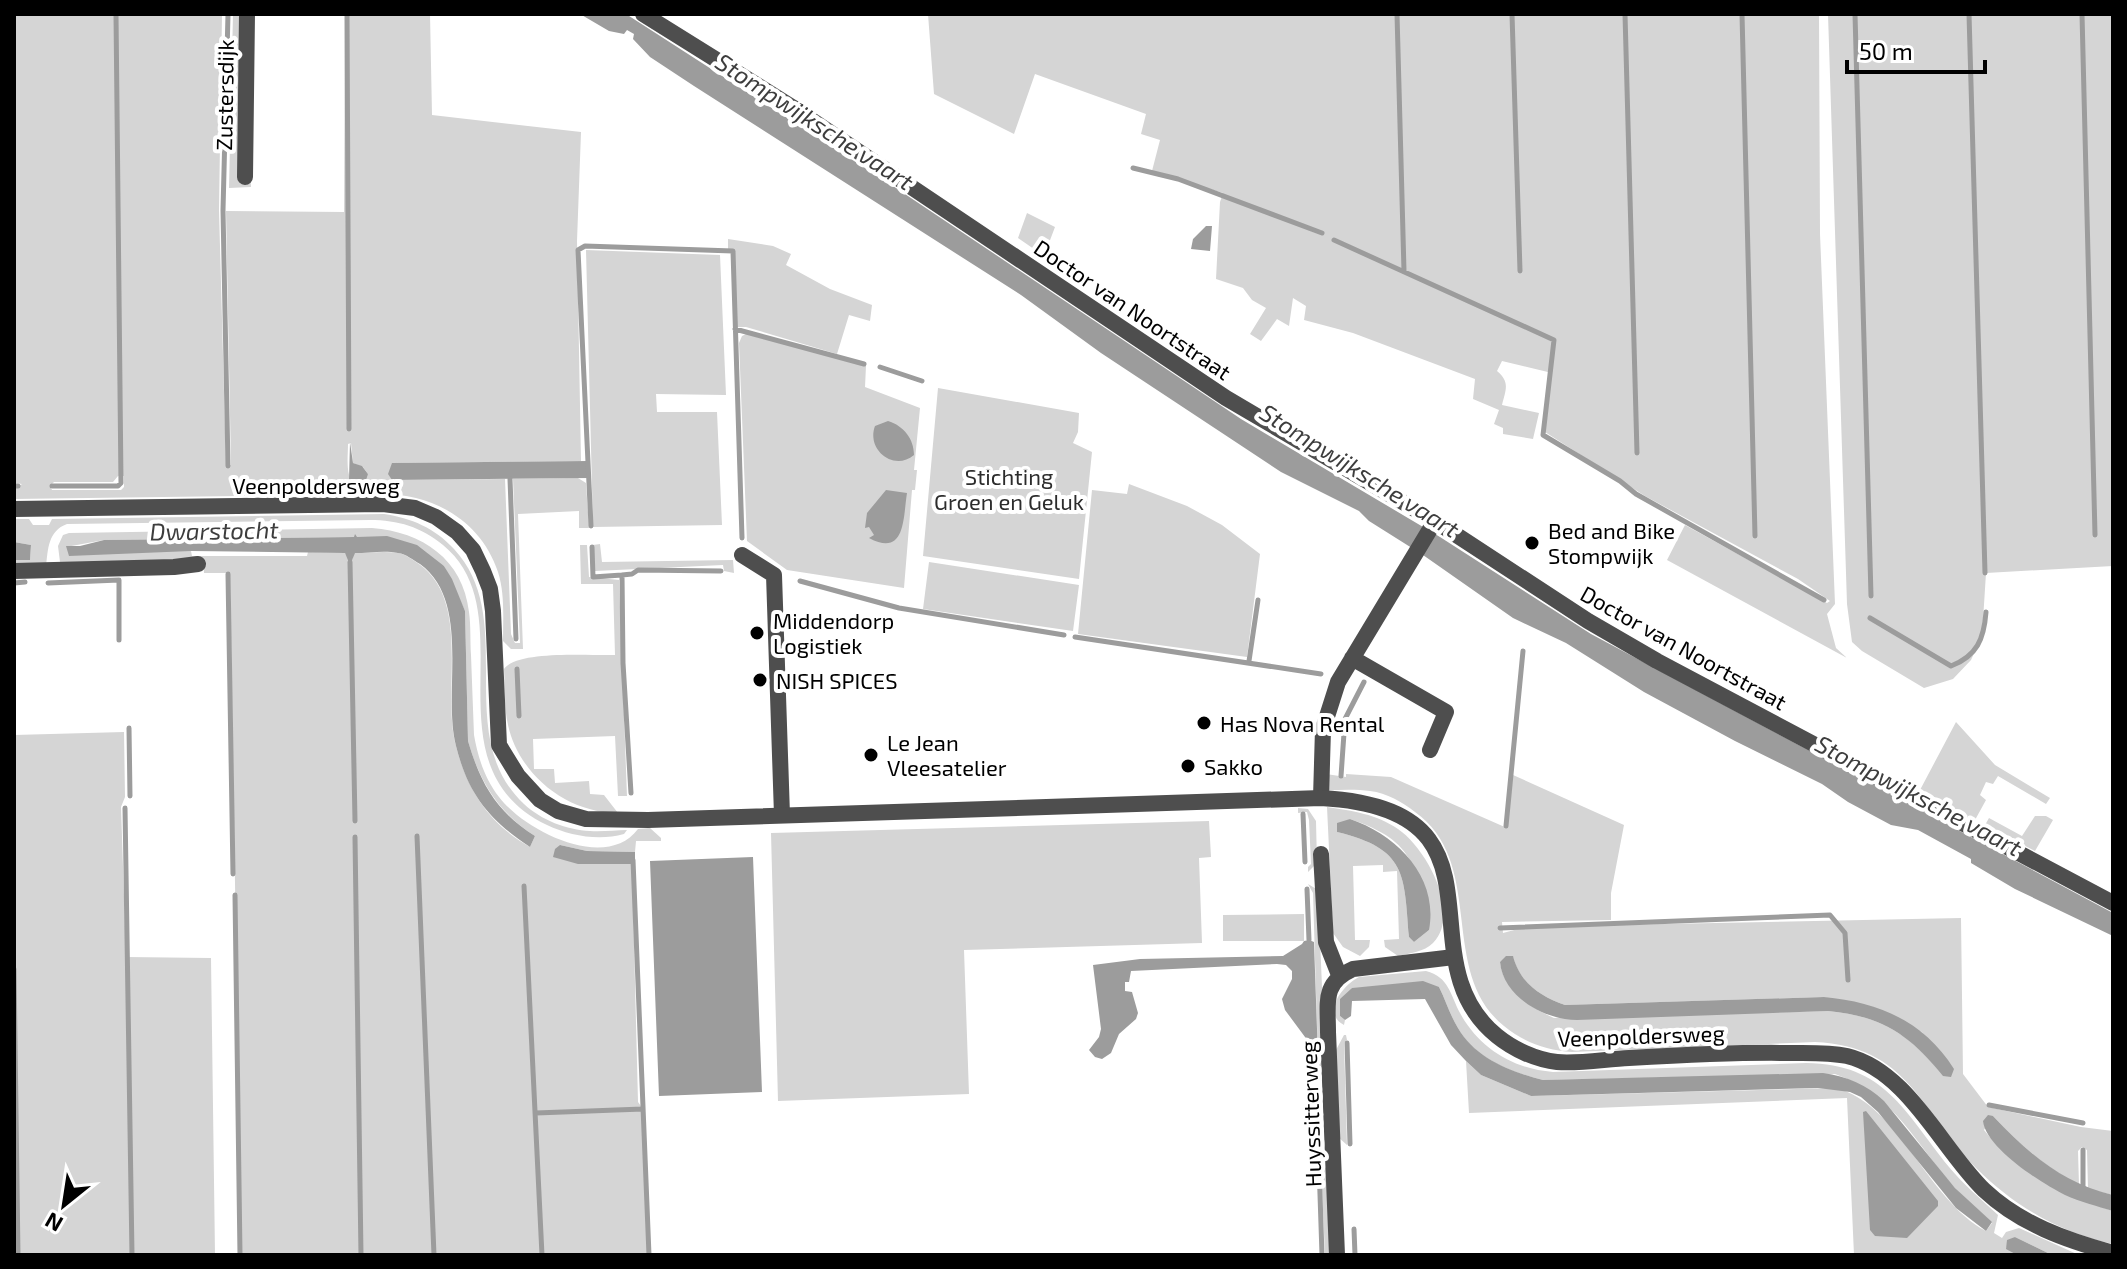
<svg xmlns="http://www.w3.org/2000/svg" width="2127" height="1269" viewBox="0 0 2127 1269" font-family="'Exo 2',sans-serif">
<rect width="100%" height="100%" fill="#fff"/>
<path fill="#d5d5d5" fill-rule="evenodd" d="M14,14H222L219,210L226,466L231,465L226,211L344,212L345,14H430L432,115L581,132L577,241L581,461L393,463V480L505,479L511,634L515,643H520L513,479L578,478L586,483L589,528H579V511L518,514L523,649H511L503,641C503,618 505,594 498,572C481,521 434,494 382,494L14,499V489L22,484L14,483ZM351,443L353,463L363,467L368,474L355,486C345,476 348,458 348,444ZM118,476H124V487L121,490H52L50,486L54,482H113Z
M233,14H241L251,187L229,188Z
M928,14H1819L1820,234L1835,604L1827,614L1836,648L1847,658L1667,560L1685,525L1827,603L1830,601L1798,579L1645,496L1545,432L1552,373L1502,361L1497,371C1510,382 1506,389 1502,405L1539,413L1533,439L1503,434V428L1494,424L1499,410L1473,399L1475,379L1353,333L1304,320L1306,306L1293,298L1289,326L1277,319L1261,341L1250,334L1266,308L1252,300L1243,288L1216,279L1220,202L1223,193L1152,171L1160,140L1141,134L1146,114L1035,74L1014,134L934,94Z
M1828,14H2113V566L1986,573L1982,636L1971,660L1953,679L1924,688L1862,651L1852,642L1847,604Z
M1027,213L1055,227L1044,256L1018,238Z
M728,239L773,246L791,254L786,265L830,289L872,305L870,321L849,315L837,354L746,327H736L735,250L728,249Z
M586,250L720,255L726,395L656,394L657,412H717L722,525L593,527Z
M748,333L866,366L865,387L920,408L914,470H917L915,490H912L904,588L787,570L747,541L739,343L742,336Z
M938,388L1079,413L1078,432L1073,443L1092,452L1079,579L923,556Z
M1129,484L1187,506L1222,525L1260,554L1247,657L1078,634L1092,490L1127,494Z
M384,514C411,518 435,528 454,549C520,620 450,735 524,804C541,820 567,830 590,831C602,832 615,830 627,830L624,834C599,841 570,836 547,825C423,765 528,615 443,545C421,527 398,520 370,520L67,524C48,531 48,549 46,567H14V560H30L31,545L14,542V519H29L33,525H49L52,519Z
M372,528C422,532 463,559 469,612C471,626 470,641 471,655C472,682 473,709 474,735C478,758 485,779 499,797C525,831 606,872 638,829L650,828L661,838V841H636L635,852L587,851L560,845L579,864H632L638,1102L643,1109L649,1255H241L230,573H204L203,558H186L179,563L60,562L58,546L63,535L69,533ZM356,537L444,566L465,611L468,741C480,783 499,813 535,836L530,847C490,825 467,790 456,746C441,691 472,602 419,564C413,560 405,554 398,553C384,551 368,553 354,553L351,563L345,553L308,552L307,556H192L191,551L66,547L104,540Z
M600,544L602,562L733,560L734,573L724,571L723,565L595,571L593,545Z
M580,545H587L589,577L619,580L627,796H618L615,736L533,739L534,769H554L555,783L589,781L590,794L604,795L618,813C567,813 519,775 508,725C504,707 505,687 504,669C517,650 591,656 615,655L613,584H581Z
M929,562L1079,585L1073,631L923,609Z
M1956,722L1995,765L2050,798L2046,804L1998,776L1993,784L1986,782L1980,795L1986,800L1975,820L1920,790Z
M124,732L125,797L121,807L126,957L211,958L215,1255H14V735Z
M1326,774L1346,777V774L1391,777L1507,828L1513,775L1624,825L1611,893V920L1502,922L1503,933L1518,929L1613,925L1961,918L1963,1074L1988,1107L2081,1127L2113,1131V1195L2088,1189L2087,1150L2082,1147L2078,1151L2079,1185C2045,1167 2019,1144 1993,1116L1984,1130C2019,1174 2061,1194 2113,1211V1244C2060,1233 2014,1206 1976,1168C1920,1110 1908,1046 1815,1042L1572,1052C1546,1050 1525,1043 1504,1026C1437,972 1487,863 1415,812C1402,802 1387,793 1370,791C1357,789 1341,790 1327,790ZM1513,957C1520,983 1540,996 1565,1005L1824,997L1922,1032L1943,1075C1910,1035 1882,1016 1828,1011L1554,1018C1531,1008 1503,990 1500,962Z
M1327,807C1353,811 1376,814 1398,829C1426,848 1462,913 1433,943C1424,952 1410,953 1398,956L1385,947L1384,940L1399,939L1397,871L1383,872V865L1353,866L1355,940H1370L1369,947L1360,956L1343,947L1333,933ZM1350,819C1418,842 1415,868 1429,930L1414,942L1409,937C1404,874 1407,849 1337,832Z
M1298,808L1308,809L1316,821L1317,863L1308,872V867L1311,864L1309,820L1307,812L1298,813Z
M2035,816H2046L2053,820L2035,851L1985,825L1989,818L2022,836Z
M1209,821L1211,857L1199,858L1202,943L964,950L969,1094L778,1101L771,833Z
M1308,884L1318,890L1325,1060L1321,1066L1316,1067L1318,1058L1313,893Z
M1304,914V941H1223V915Z
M1426,971C1449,977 1450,994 1460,1013C1479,1048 1513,1069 1553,1072L1806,1063C1885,1064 1904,1111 1949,1167C1963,1184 1981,1199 1998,1215L1994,1233L2002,1238L2006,1232L2019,1228L2079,1255H2052L2015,1237L2006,1248L2017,1255H1854L1847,1098L1469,1113L1466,1061L1481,1075L1531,1096L1835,1088C1898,1102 1927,1200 1986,1231L1992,1223C1980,1211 1967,1201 1955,1188C1915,1144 1896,1095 1835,1074L1543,1080C1511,1072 1475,1059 1458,1028C1450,1015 1446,1001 1439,987L1352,988L1340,1016L1345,1020L1344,1025C1321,1013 1343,985 1359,977Z
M1344,1035H1346L1347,1040L1344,1043L1347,1145L1338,1137L1336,1050Z
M1321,1164L1328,1169L1331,1255H1325Z"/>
<path fill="#9c9c9c" d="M580,14H626L896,188L1241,419L1440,537L1591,634L2113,913V936L2015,889L1971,863V859L1918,830L1891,825L1848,802L1822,784L1735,741L1644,692L1566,643L1513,618L1423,555L1369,521L1359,511L1281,472L1101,353L1021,295L694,86L650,57L633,39L634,34L627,30L624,34L609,31Z
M1206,226H1212L1210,251L1191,249L1193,239Z
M888,421C904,426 914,439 914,455C894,472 866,450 875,426Z
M350,442L353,463L362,466L368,474L365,483L356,484L355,487L349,480Z
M589,461L590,478L392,480L388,474L392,463Z
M886,490L907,493C903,517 906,558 869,538L874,535L869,527L865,528L867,513Z
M355,534L357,537L387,536L417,545L444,566L452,579L465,611L468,741C481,785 497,812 535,836L530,847C489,820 468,794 456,746C442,692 472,602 420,564C413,560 406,554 398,553C385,550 368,553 355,553L350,565L345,553L191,551L69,556L66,546H80L104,540L354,537Z
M14,542L31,545L30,560H14Z
M1350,819C1397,835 1439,877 1429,930L1414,942L1409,937C1404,874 1407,849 1337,832V823Z
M560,845L587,851L635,852V864H578L553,857L555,849Z
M753,857L762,1092L659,1096L650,861Z
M1309,940L1314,942L1318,1058L1315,1063L1308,1062L1305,1037L1285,1010L1282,999L1292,979V971L1286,965L1277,964L1131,971L1129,982H1125V991L1132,992L1138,1013L1136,1019L1119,1034L1111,1053L1102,1059L1095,1057L1089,1050L1099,1037L1101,1029L1093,965L1140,959L1283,956L1302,944L1304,941Z
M1506,956H1513C1520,983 1540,996 1565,1005L1824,997C1878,1002 1924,1021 1954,1069L1951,1077L1943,1076C1910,1035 1882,1016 1828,1011L1577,1020C1545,1020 1503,997 1500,962Z
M1423,981L1439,987C1446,1001 1450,1015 1458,1028C1475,1058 1511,1072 1543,1080L1823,1073C1847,1076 1867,1085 1884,1101L1955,1188L1992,1222L1986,1231L1956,1208L1878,1112L1861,1097L1850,1092L1818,1088L1531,1096L1481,1075L1466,1061L1451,1045L1425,999L1352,1001L1351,1016L1345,1020L1340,1016V999L1352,988Z
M1866,1111L1938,1201V1206L1907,1238L1875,1236L1870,1230L1863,1112Z
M1988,1115L1993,1116C2028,1153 2062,1183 2113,1195V1211C2097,1206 2080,1202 2065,1195C2041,1183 1986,1148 1983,1121Z
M2015,1237L2052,1255H2017L2006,1249L2007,1240Z"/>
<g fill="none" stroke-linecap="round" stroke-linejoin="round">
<path stroke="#9c9c9c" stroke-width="5" d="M347,14L349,429
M1397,14L1404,271
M1512,14L1520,271
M1625,14L1637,453
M1742,14L1755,536
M1855,14L1871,596
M1969,14L1985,573
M2082,14L2095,535
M1133,168L1178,179L1322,233
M1334,240L1554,340L1543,435L1620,481L1636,494L1824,600
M735,329L864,364
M880,367L922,381
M228,466L223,210L228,14
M510,479L516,639
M14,486H18
M52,486H118L121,483L116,14
M591,526L578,250L585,246L733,251L742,538
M592,547L593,577L622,575L623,663L631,793
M350,562L355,821
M228,574L233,874
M622,575L632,574L638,570L721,571
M800,581L899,608L1064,635
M14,583L25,582
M48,583L119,580V640
M1870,618L1951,666C1977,656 1984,639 1986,612
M1075,637L1321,674
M1249,661L1258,600
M517,669L519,716
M129,728L130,796
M1341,776L1345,719L1364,682
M125,808L132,1255
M1303,814L1305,862
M1506,826L1523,651
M417,836L434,1255
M355,837L361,1255
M633,860L649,1255
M524,886L542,1255
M1307,889L1309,940
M235,895L240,1255
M1500,928L1830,915L1845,933L1848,980
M14,969L18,1255
M1347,1043L1350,1144
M1316,1091L1318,1137
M1989,1105L2083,1123
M536,1113L643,1109
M2083,1150V1187
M1319,1164L1322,1255
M1354,1229L1355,1255"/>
<path stroke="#4e4e4e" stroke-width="16" d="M643,14L792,107L1226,398L1435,521L1588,621L1657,661L2113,903
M245,177L247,14
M742,555L774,575L782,815
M14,571L174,567L198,564
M1352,658L1446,712L1430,750
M1321,798L1323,729L1338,682L1435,521
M1321,854L1326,942L1339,975
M1337,1255L1328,1032C1328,1002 1322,983 1353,969L1454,957"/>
<path stroke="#4e4e4e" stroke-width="16" d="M14,509L383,504L415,508L436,517L457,532L473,550L483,571L490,589L493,611L499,745L518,776L540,800L558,811L586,819L648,820L1321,798C1521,809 1400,958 1497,1036C1513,1049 1536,1060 1557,1062C1580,1064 1606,1059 1629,1058C1682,1055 1735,1052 1787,1053C1807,1053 1828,1052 1847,1056C1908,1071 1941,1148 1984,1190C2020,1224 2066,1240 2113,1253"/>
</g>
<g fill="#000" stroke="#fff" stroke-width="3">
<circle cx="1532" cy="543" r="8"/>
<circle cx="757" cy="633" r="8"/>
<circle cx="760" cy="680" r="8"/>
<circle cx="1204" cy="723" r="8"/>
<circle cx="871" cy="755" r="8"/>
<circle cx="1188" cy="766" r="8"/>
</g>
<g text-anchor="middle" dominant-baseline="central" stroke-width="8" stroke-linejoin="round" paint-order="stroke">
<g font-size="22" fill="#000" stroke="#fff">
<text transform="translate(224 95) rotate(-89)">Zustersdijk</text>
<text transform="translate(1133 309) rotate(34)">Doctor van Noortstraat</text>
<text x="316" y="485">Veenpoldersweg</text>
<text transform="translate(1684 647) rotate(29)">Doctor van Noortstraat</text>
<text transform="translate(1641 1035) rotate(-2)">Veenpoldersweg</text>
<text transform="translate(1310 1114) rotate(-92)">Huyssitterweg</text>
</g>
<g font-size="22" fill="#2c2c2c" stroke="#fff">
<text x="1009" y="476">Stichting<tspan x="1009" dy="25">Groen en Geluk</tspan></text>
</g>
<g font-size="22" fill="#000" stroke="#fff" text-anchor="start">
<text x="1548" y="530">Bed and Bike<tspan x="1548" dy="25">Stompwijk</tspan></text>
<text x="773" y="620">Middendorp<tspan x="773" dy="25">Logistiek</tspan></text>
<text x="776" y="680">NISH SPICES</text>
<text x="1220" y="723">Has Nova Rental</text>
<text x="887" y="742">Le Jean<tspan x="887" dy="25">Vleesatelier</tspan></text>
<text x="1204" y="766">Sakko</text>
</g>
<g font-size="24" font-style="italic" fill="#3d3d3d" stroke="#fff">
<text transform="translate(815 121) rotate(33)">Stompwijksche vaart</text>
<text transform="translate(1360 470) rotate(32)">Stompwijksche vaart</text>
<text transform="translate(214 530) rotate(-1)">Dwarstocht</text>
<text transform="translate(1919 795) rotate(28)">Stompwijksche vaart</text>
</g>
</g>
<rect width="2127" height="1269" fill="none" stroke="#000000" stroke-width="32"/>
<g transform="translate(64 1205) rotate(210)" stroke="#ffffff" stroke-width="6" paint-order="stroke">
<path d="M0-6L14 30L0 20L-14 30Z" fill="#000000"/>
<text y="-12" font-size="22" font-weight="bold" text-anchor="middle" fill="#000000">N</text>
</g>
<path d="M1847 60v12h138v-12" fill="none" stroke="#000000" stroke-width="4"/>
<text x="1859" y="60" font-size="24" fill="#000000" stroke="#ffffff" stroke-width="6" paint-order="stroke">50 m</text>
</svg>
